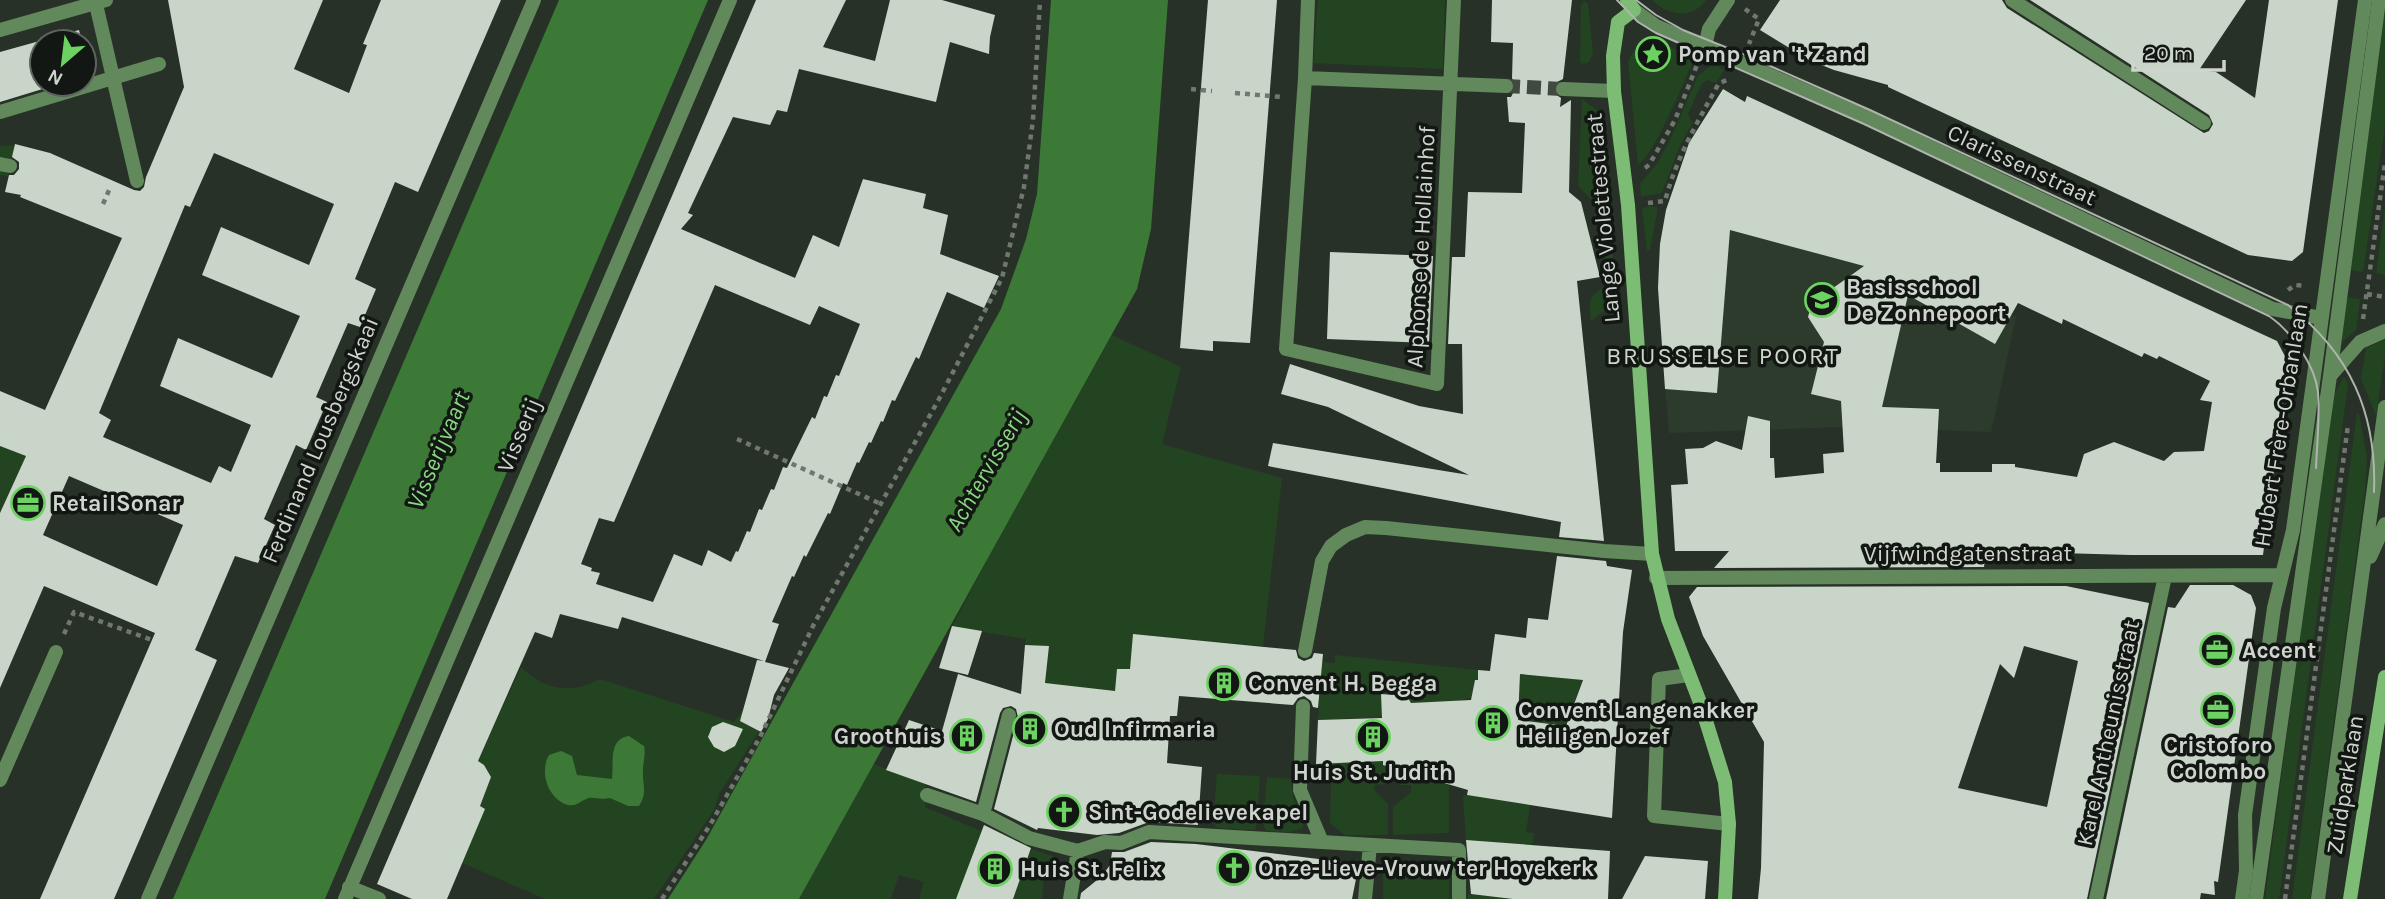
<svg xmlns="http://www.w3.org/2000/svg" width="2385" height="899" viewBox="0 0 2385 899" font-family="Karla,sans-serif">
<rect width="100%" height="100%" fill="#283127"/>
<path fill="#2d3b2c" d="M1686,153L1925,264L2016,317L1991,432L1842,427L1669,433L1659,312L1658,265L1665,217H1679L1683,159Z"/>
<path fill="#234420" d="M1318,0H1445L1443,69L1313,63Z
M1652,0H1706C1692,20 1668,16 1652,0Z
M1584,1L1588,4L1593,54L1588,63L1583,64L1580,62V58L1581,5Z
M2385,6V126L2363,272L2349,270Z
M1653,41L1688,54L1693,61C1682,86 1657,150 1638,165L1628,61C1634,49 1640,43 1653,41Z
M1717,66L1724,70L1716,83L1708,80L1702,83L1688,114L1693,123L1680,145L1662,193L1641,197L1640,184L1658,162L1670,140L1698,76L1709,67Z
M1582,99L1601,113L1609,198L1594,202L1578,186Z
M0,146H15L8,176L0,175Z
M1652,206L1657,207V212L1650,250H1647L1642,208Z
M2385,208V275L2376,273Z
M1610,211L1616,302L1591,321C1588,296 1590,297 1610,282L1594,213Z
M2345,297L2360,299L2356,330L2342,342Z
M1112,335L1181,367L1162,444L1282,478L1263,646L1134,634L1130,669H1117L1115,691L1041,731L1049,646L1025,645L1026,639L952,627L990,554Z
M2385,340V357L2376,416L2361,379L2366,348Z
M2344,377L2348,384L2279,899H2265L2332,398Z
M2357,413H2359L2367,457L2365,490L2310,899H2292Z
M0,446L26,456L0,512Z
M1335,655L1478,670V680H1475L1473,697L1455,702L1411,703L1407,696L1381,694L1382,710L1387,717L1318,720L1322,662L1335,663Z
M521,667C545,690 570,695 600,679L734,722L744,709L751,718L750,726L759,731L719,794L714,810L654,899H545L460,862L474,803L491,777L487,770L479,767L478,761Z
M1514,673L1582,680L1574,703L1572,727L1553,724L1516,757Z
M1392,760L1449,784V833L1393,835V807L1411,792V785H1400L1399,777L1385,778V784L1375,785L1374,790L1388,804V835H1345L1330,823L1331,783L1314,782L1316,764Z
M874,764L925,784V807L981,831L957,899H919L924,882L899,875L891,899H799Z
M1217,774L1260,776L1257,823L1255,830L1217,828L1213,823Z
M1267,777L1291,779L1293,796L1303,823V828L1290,832L1266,831L1263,823Z
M1467,795L1530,805L1526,832L1534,833L1530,859L1509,857L1505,899H1468V894L1479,895L1485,878L1467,876V850L1485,842L1466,840L1463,796Z
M1031,849L1055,857L1053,878H1044L1042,899H1013Z
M1383,865C1403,867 1426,863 1445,872L1449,880V899H1383Z"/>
<path fill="#3c7937" d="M559,0H708L325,899H173Z
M1051,0H1168L1151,229L1137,289L799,899H668L706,840L1001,309L1026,239L1037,194Z
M629,736L644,746C646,754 643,762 643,770C642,785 648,792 639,806H628L610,798C600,800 595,797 589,798C581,800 577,807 568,805C548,799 539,772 549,755L561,751L572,756L577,775L612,779C614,762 608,739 629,736Z"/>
<path fill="#c9d5c8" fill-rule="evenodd" d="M168,0H323L294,69L349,93L367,45L363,44L381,0H501L418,192L395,182L355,279L376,289L360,327L348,323L316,397L327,402L306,450L296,445L264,519L275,525L258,563L235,556L195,650L217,660L114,899H40L155,633L44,586L0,688V513L26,456L0,446V391L45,410L122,238L20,197L21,195L5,192L9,175H14L19,169V162L12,157L15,144L50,153L134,190L140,191L144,187L146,177L184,87ZM214,153L334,204L309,265L221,227L202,275L300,316L272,378L178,338L160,386L251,425L231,472L219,466L211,483L103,437L111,420L99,413L185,205L190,207ZM69,476L183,525L157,586L43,535Z
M756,0H846L823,47L875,61L890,0H942L995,15L990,37L989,54L950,42L936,102L799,69L787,112L777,110L770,125L733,117L688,213L693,215L681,229L795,278L813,235L839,247L863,179L926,194L923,208L948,215L940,254L999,276L984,308L947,292L919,359L916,357L895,401L892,400L883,422L881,421L871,443L869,442L859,463L857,462L847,485L843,483L830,514L828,513L806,557L804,555L794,577L792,576L772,622L779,624L765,662L789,668L774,695L768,719L761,732L740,721L757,660L764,661L622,617L618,629L560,614L552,638L535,632L478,761L484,765L491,777L480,806L485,809L447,899H412L377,884ZM715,285L810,325L819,306L860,324L839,376L836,375L827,397L824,396L815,419L812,417L787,468L783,467L774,490L771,489L762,510L759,509L750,532L747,531L738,552L736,551L731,562L708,550L702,566L674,554L653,602L596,584L600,573L591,571L592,568L581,564L599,518L614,522Z
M1208,0H1277L1250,343L1213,341V351L1180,348Z
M1492,0H1572L1563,79L1555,83L1553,89L1555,94L1561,98L1560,107L1571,100L1569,192L1581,202L1600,277L1577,281L1604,541L1559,537L1561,522L1268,466L1273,443L1469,475L1328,407L1281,394L1290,364L1419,406L1463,414L1462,344H1448L1452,257H1465L1468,192L1522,193L1525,123L1509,122L1507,97H1511L1516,87L1512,78L1513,43L1491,42Z
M1780,0H2002L2007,8L2204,133L2209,131L2213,124L2209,115L2030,0H2246L2199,70L2216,72L2255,98L2269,0H2338L2303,252L2292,261L2248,255L1888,87V85L1834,70L1809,60L1760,30Z
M79,30L82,42H42V84H59L0,102V52Z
M84,49L91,74L84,77Z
M1723,89L1745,102L1747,96L2277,341L2288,362L2263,555H2131L1986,551L1984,567L1714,568L1729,551H1675L1671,485L1688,484L1685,449L1703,448L1716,441L1742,450L1748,416L1770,421V458H1774L1775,478L1824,473L1823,454L1844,452L1841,401L1811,394L1824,342L1808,317L1812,303L1864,266L1730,230L1717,393L1665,389L1658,288L1660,244L1666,210L1689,143ZM1908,295L1995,344L2018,303L2062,324L2063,319L2142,357L2144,353L2157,359L2159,356L2210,381L2200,400L2212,402L2204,451L2174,452L2164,461L2114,442L2084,454L2077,477L2015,467V464H1992V472H1940V463H1936L1939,409L1882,407Z
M1330,252L1433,256L1429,343L1327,339Z
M1557,556L1606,561L1607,566L1632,570L1623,632L1612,818L1467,795L1468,790L1383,765V761L1316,764L1318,720L1382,718L1381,694L1407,696L1411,703L1471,700L1475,680H1478V670L1490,671L1495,634L1526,638L1528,618L1548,620ZM1520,674L1583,680L1566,726L1518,720Z
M2190,585H2233L2251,595L2256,608L2218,882L2214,881L2215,895L2201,893L2200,899H2106L2168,607L2175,608Z
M2066,586L2149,603L2087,899H1758L1761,868L1764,742L1703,636L1689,597L1697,587ZM2024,646L2078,661L2047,807L1958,788L2000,664L2014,678Z
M952,626L982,631L968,675L939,668Z
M1133,634L1296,650L1298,658L1304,661L1312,658L1314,653L1323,654L1318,708L1313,707L1311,701L1304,696L1298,698L1293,705L1179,696L1177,716H1170L1167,763L1202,767L1198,825L1149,822L1119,833L1097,835L1038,828L1037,830L994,809L1018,717L1016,709L1011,706L1003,708L1000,713L976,802L886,770L909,720L942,731L958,674L1021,694L1025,645L1049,646L1045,683L1115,691L1117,669H1130Z
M723,722L743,729L735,746L724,752L714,747L708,737L712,727Z
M984,825L1031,848L1013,899H956Z
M1466,840L1610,851L1608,899H1513L1471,894Z
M1151,842L1196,844L1359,864L1352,899H1080L1081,893L1102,876L1110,865L1112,852H1124Z
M1645,856L1708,861L1705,899H1622Z"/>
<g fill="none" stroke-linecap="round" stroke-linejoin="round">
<path stroke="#414a40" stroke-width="14" stroke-dasharray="14 7" stroke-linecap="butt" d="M1506,86L1563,89"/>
<path stroke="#6f776e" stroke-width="4.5" stroke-dasharray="5 5" stroke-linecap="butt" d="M1745,9L1759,19L1749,44
M1191,89L1212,91
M1235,93L1282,97
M1645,168L1649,165L1675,120L1697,65
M1648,203L1665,201C1677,156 1697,123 1719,83L1727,80
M103,204L110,188
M2288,290L2295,285L2306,286
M2367,294L2385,297
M2363,319L2385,163
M737,439L881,504
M64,634L74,612L152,640
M662,899L710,825L760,737L814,624L939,399L1002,278L1024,187L1033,120L1040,0
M2285,899L2348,425"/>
<path stroke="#61895c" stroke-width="14" d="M95,0L137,181
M0,30L106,0
M0,112L159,64
M2331,375L2360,342L2385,331
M2370,557L2385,524
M1305,651L1322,561L1331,546L1346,535L1365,527L1386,528L1604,551L1652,554
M1303,706L1300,790L1322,842
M0,780L56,652
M2256,899L2330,376L2379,0
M2318,899L2385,407"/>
<path stroke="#61895c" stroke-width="14" d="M1308,0L1305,78L1286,349L1437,384L1454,0
M2012,0L2204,123
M1634,10L1656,26L1867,117L2273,309L2321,318
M1705,46L1709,29L1728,0
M1305,78L1506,86
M1563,89L1614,91
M0,164L10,166
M1656,578L2280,575
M1689,675L1659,679L1654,816L1729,824
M927,795L983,814L1029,838L1078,851L1105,842L1121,843L1149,832L1459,850V899
M983,814L1009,715
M349,887L379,899
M148,899L534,0
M345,899L730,0
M1070,899L1078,851
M1365,899L1370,845
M2096,899L2165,576
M2242,899L2246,871L2245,815L2274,608L2293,530L2365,0"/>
<path stroke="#7cbc75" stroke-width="14" d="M1627,0L1634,10L1618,22L1613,56L1614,91L1628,205L1652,554L1668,619L1701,705L1725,782L1729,824L1725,899
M2350,899L2385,677"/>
<path stroke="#afb5ae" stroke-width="2" d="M1617,0L1638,22L1656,33L1864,124L2269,316C2291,331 2315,365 2318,392C2320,417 2317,443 2316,468
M1636,0L1656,15L1683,30L1745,55L1870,110L2288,305C2350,353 2377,413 2374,492"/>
</g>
<defs>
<g id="sight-ring" transform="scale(1.75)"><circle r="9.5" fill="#131713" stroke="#6cd362" stroke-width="1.5"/><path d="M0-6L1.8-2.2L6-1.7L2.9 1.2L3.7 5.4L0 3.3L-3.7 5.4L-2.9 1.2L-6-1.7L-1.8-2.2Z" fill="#6cd362"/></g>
<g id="school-ring" transform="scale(1.75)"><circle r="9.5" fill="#131713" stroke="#6cd362" stroke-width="1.5"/><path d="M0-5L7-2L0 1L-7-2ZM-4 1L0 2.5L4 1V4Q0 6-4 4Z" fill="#6cd362"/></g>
<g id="office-ring" transform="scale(1.75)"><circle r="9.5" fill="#131713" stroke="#6cd362" stroke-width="1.5"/><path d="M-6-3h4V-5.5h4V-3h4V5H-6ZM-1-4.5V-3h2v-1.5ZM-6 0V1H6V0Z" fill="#6cd362"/></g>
<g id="building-ring" transform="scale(1.75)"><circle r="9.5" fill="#131713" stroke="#6cd362" stroke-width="1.5"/><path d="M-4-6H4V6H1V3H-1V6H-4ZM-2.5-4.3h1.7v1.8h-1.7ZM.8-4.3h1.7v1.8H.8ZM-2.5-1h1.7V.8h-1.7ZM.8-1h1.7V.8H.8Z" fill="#6cd362"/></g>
<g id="church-ring" transform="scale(1.75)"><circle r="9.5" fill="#131713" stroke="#6cd362" stroke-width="1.5"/><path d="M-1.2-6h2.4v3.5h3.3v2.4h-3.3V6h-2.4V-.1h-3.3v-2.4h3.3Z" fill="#6cd362"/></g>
</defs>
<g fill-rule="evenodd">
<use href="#sight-ring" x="1653" y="54"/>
<use href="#school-ring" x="1822" y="300"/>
<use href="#office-ring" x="28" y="503"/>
<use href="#office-ring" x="2217" y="650"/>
<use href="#building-ring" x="1224" y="683"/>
<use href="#office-ring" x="2218" y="710"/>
<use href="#building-ring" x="1493" y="723"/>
<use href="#building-ring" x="1030" y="729"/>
<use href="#building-ring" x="967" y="736"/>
<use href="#building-ring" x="1373" y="737"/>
<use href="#church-ring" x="1064" y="812"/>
<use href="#church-ring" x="1234" y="868"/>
<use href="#building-ring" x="995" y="869"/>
</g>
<g text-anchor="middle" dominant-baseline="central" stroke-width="7" stroke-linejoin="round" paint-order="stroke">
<g font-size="23" font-weight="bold" fill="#cfd5ce" stroke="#131713" text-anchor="start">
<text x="1678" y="54">Pomp van 't Zand</text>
<text x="1846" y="287">Basisschool<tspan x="1846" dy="26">De Zonnepoort</tspan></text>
<text x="52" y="503">RetailSonar</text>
<text x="2242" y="650">Accent</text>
<text x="1248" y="683">Convent H. Begga</text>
<text x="1518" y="710">Convent Langenakker<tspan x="1518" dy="26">Heiligen Jozef</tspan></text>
<text x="1054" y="729">Oud Infirmaria</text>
<text x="942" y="736" text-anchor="end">Groothuis</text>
<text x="2218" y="745" text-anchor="middle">Cristoforo<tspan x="2218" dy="26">Colombo</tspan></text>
<text x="1373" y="772" text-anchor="middle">Huis St. Judith</text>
<text x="1088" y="812">Sint-Godelievekapel</text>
<text x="1258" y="868">Onze-Lieve-Vrouw ter Hoyekerk</text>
<text x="1020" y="869">Huis St. Felix</text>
</g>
<g font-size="23" fill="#cfd5ce" stroke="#131713">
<text transform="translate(2022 165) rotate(25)">Clarissenstraat</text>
<text transform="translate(1603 218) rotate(-95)">Lange Violettestraat</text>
<text transform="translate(1421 247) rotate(-87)">Alphonse de Hollainhof</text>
<text transform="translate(2281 425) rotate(-81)">Hubert Frère-Orbanlaan</text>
<text transform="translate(519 435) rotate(-67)">Visserij</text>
<text transform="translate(320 440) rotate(-67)">Ferdinand Lousbergskaai</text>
<text x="1968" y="553">Vijfwindgatenstraat</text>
<text transform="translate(2108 733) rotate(-78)">Karel Antheunisstraat</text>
<text transform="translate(2345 785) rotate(-81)">Zuidparklaan</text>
</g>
<g font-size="24" letter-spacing="2" fill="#ccd7ca" stroke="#131713">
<text x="1723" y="356">BRUSSELSE POORT</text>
</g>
<g font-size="24" font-style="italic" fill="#88da80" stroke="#131713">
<text transform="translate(438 450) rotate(-67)">Visserijvaart</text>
<text transform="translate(986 470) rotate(-60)">Achtervisserij</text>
</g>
</g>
<g transform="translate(63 63) rotate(208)"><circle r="33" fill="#131713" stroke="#5e635e" stroke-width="2"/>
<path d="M0-5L12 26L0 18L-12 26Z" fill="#6cd362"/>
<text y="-10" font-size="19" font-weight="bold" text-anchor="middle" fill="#cfd5ce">N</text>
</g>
<path d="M2133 60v10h91v-10" fill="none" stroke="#cfd5ce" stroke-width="3.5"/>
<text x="2144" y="60" font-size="21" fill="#cfd5ce" stroke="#131713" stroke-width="5" paint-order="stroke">20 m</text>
</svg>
